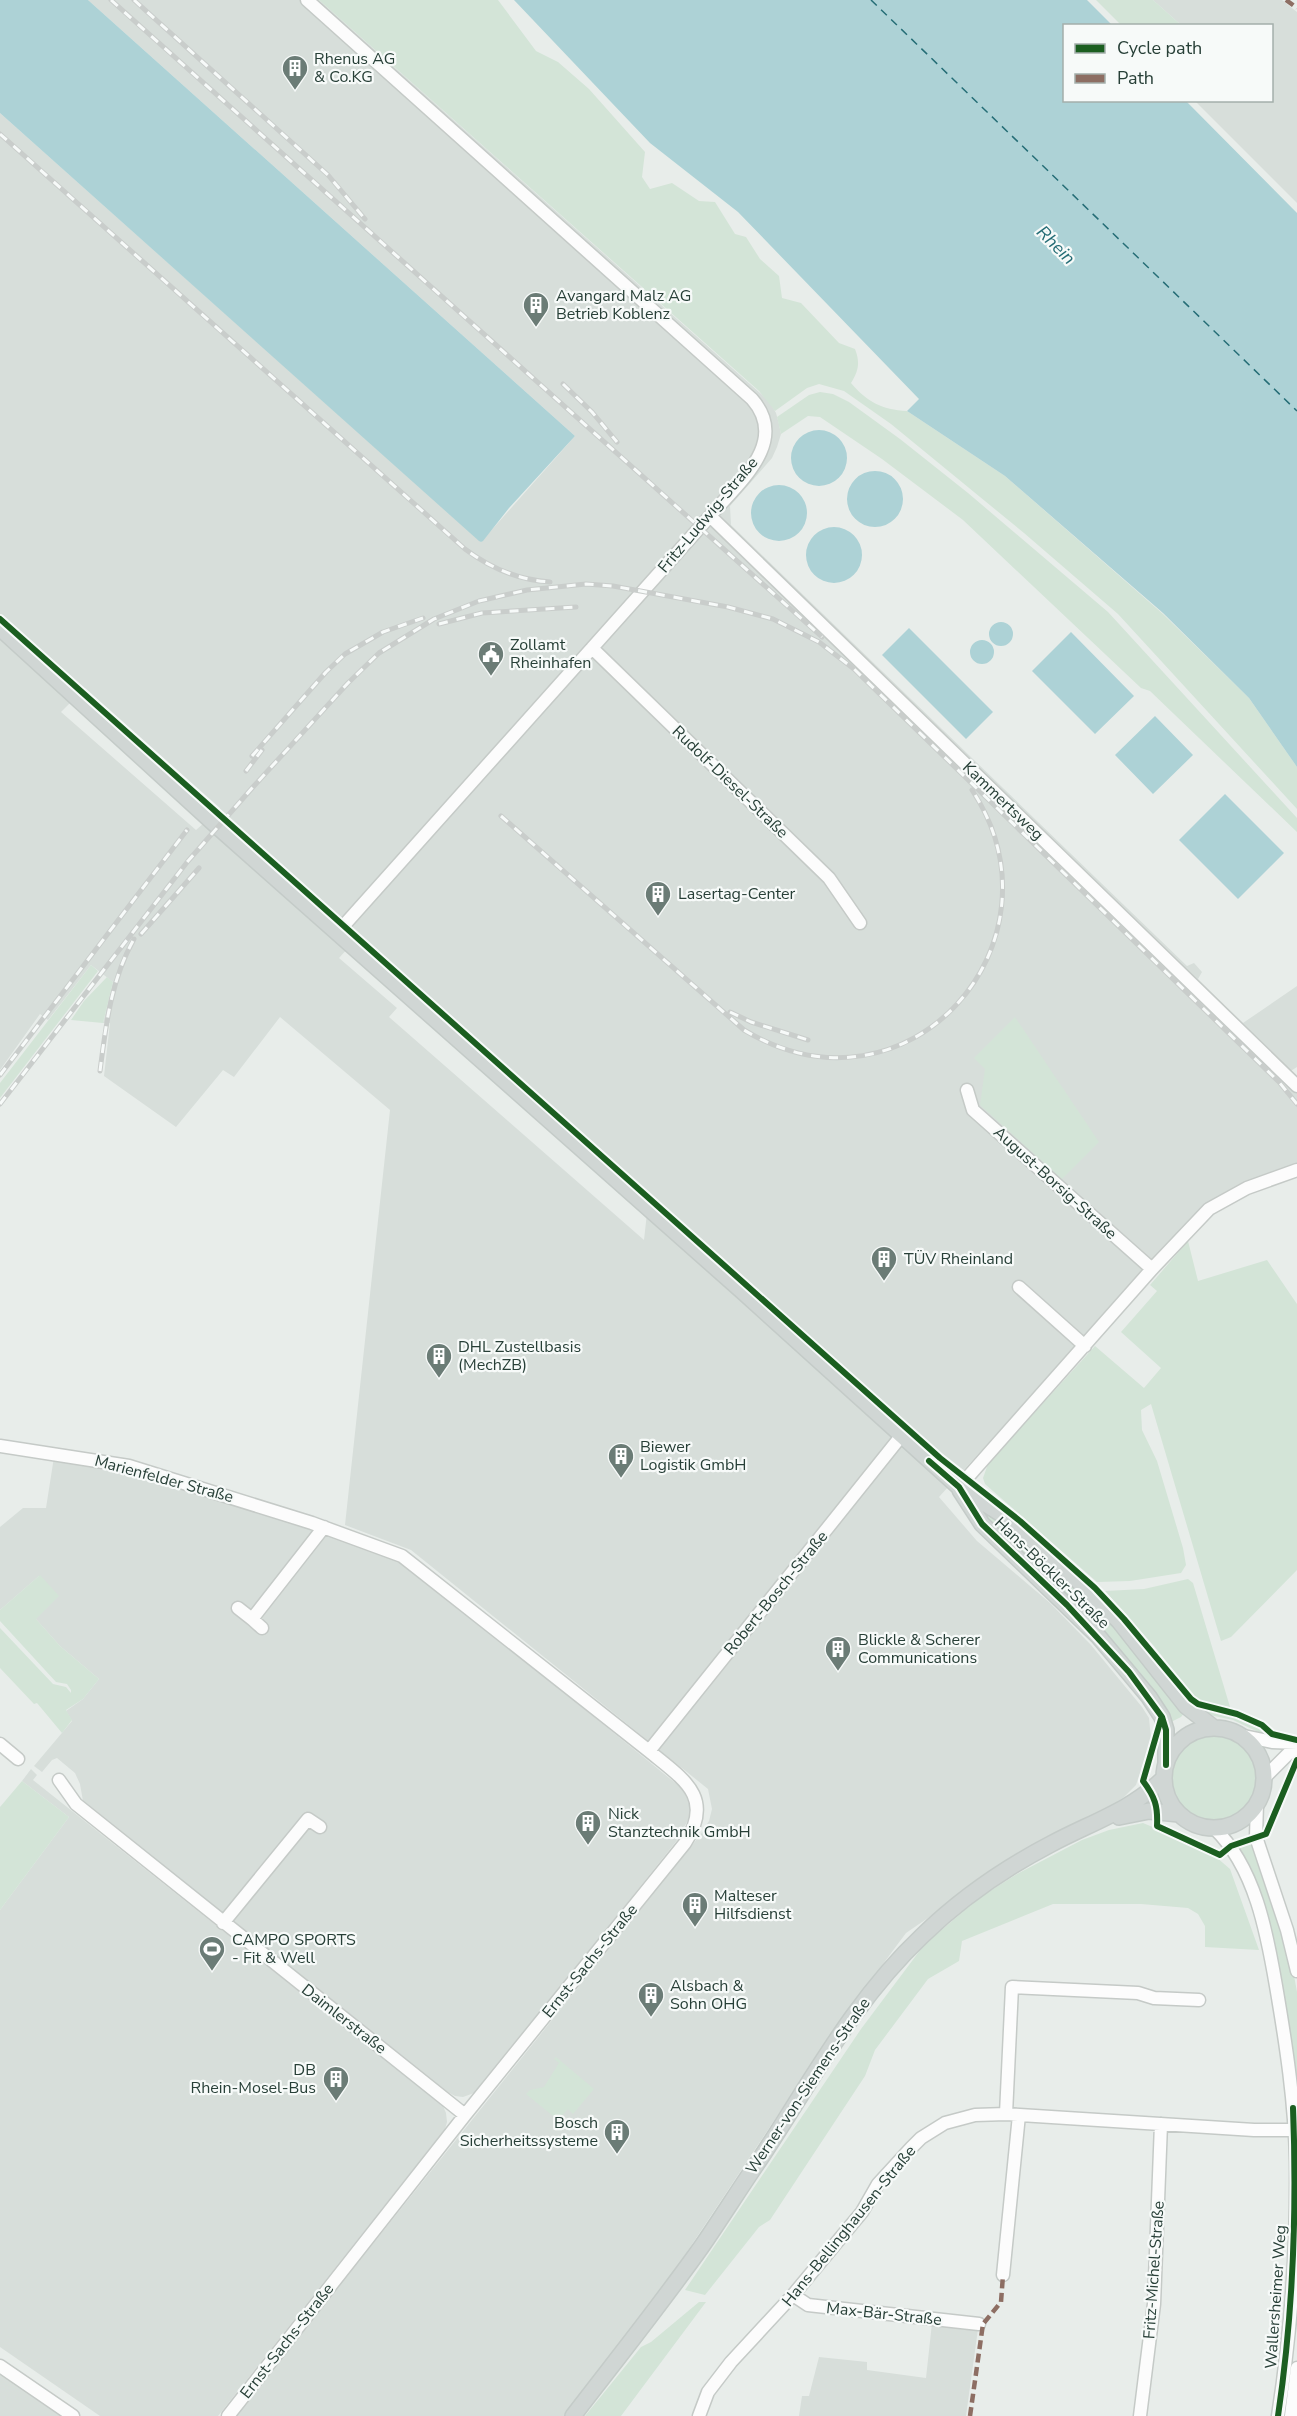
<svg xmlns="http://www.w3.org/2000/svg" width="1297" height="2416" viewBox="0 0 1297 2416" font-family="'Nunito Sans',sans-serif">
<rect width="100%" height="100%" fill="#e8edea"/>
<path fill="#d7deda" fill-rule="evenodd" d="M88,0H319L769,401L776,413L779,424L781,434L777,447L772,458L730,506L731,525L1187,966L1194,963L1202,972L1198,979L1243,1023L1297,986V1067L1281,1077L1297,1092V1166L1191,1220L939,1497L977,1541L1050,1603L1091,1645L1142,1707L1149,1718L1151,1739L1136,1785L1124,1797L1110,1807L1046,1837L906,1933L836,2027L665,2285L564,2416H235L701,1834L709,1821L712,1809L708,1789L411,1550L345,1525L390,1110L280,1017L234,1077L223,1070L176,1127L104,1076L110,1023H103L113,982L91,965L48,1020L40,1014L0,1070V113L481,542L575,436ZM85,688L220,808V809L196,830L61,712ZM360,935L649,1195L644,1240L389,1017L397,1008L339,958Z
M1153,0H1282L1297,12V203L1195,101L1272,100V26L1181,25Z
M54,1457L131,1471L297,1522L406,1564L679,1786L687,1797L690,1807V1816L678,1839L482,2085L474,2093L463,2097L455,2096L444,2090L83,1801L80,1784L75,1773L57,1758L52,1760L42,1772L34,1766L72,1721L66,1711L83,1699L99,1679L60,1646L35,1618L39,1576L0,1610V1527L23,1508H46Z
M31,1769L37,1775L33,1780L443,2106L446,2113L447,2122L445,2129L218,2416H100L0,2347V1910L69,1817L22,1781Z
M932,2323L978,2329L966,2416H799L802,2396H809L819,2357L867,2362V2370L926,2378Z
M0,2373L62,2416H0Z"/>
<path fill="#d3e4d7" d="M319,0H498L536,51L558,62L589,89L645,152L642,177L650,189L672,183L699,201L715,202L735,234L746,237L760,259L779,276L782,298L801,303L839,343L855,349C860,362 859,370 851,383C866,401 882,410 907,411L1005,476L1163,614L1249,698L1297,767V809L1118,614L1024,533L891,424L844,391L819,384L807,388L775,411L759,391Z
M1096,0H1153L1181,25H1121Z
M820,392L833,394L849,402L900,439L968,493L1108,612L1297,818V832L1150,691L1141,688L963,520L882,459L820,417L808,416L781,434L777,417L809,395Z
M91,965L98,971L0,1098V1083Z
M107,977L113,982L103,1023L71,1020L84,1001Z
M1015,1017L1099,1142L1062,1179L980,1105L985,1069L974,1058Z
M1188,1241L1198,1281L1267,1260L1297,1304V1570L1231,1637L1221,1641L1151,1404L1141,1410L1142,1430L1157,1461L1183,1548L1186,1565L1181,1573L1130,1581L1097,1582L985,1484L983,1478L988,1464L1095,1346L1144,1388L1161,1368L1121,1332L1157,1291L1150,1285Z
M984,1507L1098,1606L1185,1712L1181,1717L1169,1723L979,1510Z
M40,1575L59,1596L36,1619L60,1646L99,1679L83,1699L66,1710L72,1720L62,1733L37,1703L34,1704L0,1668V1628L53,1684L66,1687L71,1693V1690L67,1684L56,1682L0,1621V1610Z
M1188,1579L1193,1583L1230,1707L1198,1701L1154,1646L1105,1591L1144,1589Z
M1198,1708C1215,1706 1264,1722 1271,1738L1233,1720L1205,1714Z
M1172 1778a42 42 0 1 1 84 0a42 42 0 1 1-84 0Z
M22,1781L69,1817L0,1910V1807Z
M1143,1823L1208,1850L1230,1869L1259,1950L1205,1947V1926L1198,1914L1188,1908L1141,1904H1053L962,1941L959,1961L928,1979L875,2050L865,2076L770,2220L759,2227L705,2295L685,2290L861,2029L924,1945L979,1898L1017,1874L1082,1840L1109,1830Z
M1254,1842C1270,1890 1289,1941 1297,1992V2115L1284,2008L1238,1848Z
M556,2057L594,2089L573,2114L568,2109L558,2120L526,2094L530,2090L544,2087L559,2063L554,2059Z
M699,2302H706L621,2416H585L641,2347L651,2342Z"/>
<path fill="#add2d6" d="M0,0H88L575,436L509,508L483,541L481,542L479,541L0,113Z
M514,0H1087L1112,25L1064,26V100L1186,101L1297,213V767L1249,698L1163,613L1005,476L907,411L919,399L738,212L650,143Z
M791 458a28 28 0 1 1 56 0a28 28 0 1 1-56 0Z
M847 499a28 28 0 1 1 56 0a28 28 0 1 1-56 0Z
M751 513a28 28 0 1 1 56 0a28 28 0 1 1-56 0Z
M806 555a28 28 0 1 1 56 0a28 28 0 1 1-56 0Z
M989 634a12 12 0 1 1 24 0a12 12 0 1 1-24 0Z
M909,628L993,712L966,739L882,655Z
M1071,632L1134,696L1095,734L1032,671Z
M970 652a12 12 0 1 1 24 0a12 12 0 1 1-24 0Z
M1155,716L1193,755L1153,794L1115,755Z
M1225,794L1284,853L1238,899L1179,840Z"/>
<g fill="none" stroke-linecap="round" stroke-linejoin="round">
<path stroke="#256d76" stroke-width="1.5" stroke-dasharray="8 6" stroke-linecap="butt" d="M871,0L1297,411"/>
<g stroke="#c5cac7" stroke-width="15">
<path id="minor" d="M307,0L752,399C790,442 738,483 710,516L338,932
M710,516L1297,1086
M592,648L829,878L860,923
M967,1090L973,1110L1152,1269
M1019,1287L1085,1346
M0,1446L129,1466L312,1523L402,1556L649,1751C683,1779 715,1797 685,1843L465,2115L228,2416
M959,1487L1152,1269L1209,1209L1247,1188L1297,1170
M238,1608L252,1619L324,1527
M252,1619L262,1628
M1239,1735L1272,1742L1297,1743
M0,1744L18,1759
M649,1751L902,1435
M1264,1778L1288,1754L1297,1748
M59,1780L76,1804L465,2115
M1257,1803L1256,1837L1287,1930L1297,1971
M1214,1828C1255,1867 1267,1933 1276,1986C1286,2044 1295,2103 1296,2162C1297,2246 1291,2333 1278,2416
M223,1923L308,1819L320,1827
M1006,2114L1012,1987L1138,1993L1154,1998L1199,2000
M1003,2275L1019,2115
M793,2295L808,2305L979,2324
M0,2366L73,2416
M699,2416L708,2392L731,2362L793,2295L862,2212L878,2184L911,2148L921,2138L945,2123L975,2115L1006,2114L1254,2130H1297
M1140,2416L1154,2304L1161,2124
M1291,2416L1297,2368"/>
</g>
<g stroke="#c4cbc8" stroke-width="18">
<path id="major" d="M0,628L218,827L742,1291L959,1487L1009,1519L1068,1571L1119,1621L1186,1706L1214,1728
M960,1490L982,1524L1098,1636L1149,1697L1162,1717L1166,1730V1765
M1164 1778a50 50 0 1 1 100 0a50 50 0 1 1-100 0Z
M1119,1817L1149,1811L1179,1814
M573,2416C616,2360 661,2304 702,2246C722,2217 740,2188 760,2159C811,2082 854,2000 922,1936C960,1899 1005,1868 1051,1844C1092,1822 1130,1811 1164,1778"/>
</g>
<use href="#minor" stroke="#fcfcfc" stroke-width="12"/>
<use href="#major" stroke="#d0d6d4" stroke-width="15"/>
<g stroke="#c9cdcb" stroke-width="5">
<path id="rail" d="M111,0L822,637
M134,0L328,175L365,219
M0,134L465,549C490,568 519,580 550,582
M563,384L592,412L617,442
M439,624L482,613L576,607
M252,756L326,672L345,654L383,632L423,618
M246,771L262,750
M501,816L744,1030C908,1129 1072,942 972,790
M141,934L199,868
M730,1012L751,1022L808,1040
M100,1071C106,1024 111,980 134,939
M0,1075L187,830
M0,1104L188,861L253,787L348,683L379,653L434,619L479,601L527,590L586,584L613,586L728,607L773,619L819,642L854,669L1279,1082L1297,1104"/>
</g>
<use href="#rail" stroke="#f7faf9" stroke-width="3" stroke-dasharray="9" stroke-linecap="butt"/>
<path stroke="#8d6e63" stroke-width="4.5" stroke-dasharray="9 4.5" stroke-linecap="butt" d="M1286,0L1297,8
M970,2416L983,2324L1001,2302L1003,2275"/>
<g stroke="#f7faf9" stroke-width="10">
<path id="cycleway" d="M0,619L940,1458L1020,1521L1095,1588L1124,1619L1191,1699L1198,1704L1237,1714L1262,1725L1272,1734L1297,1740
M929,1461L959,1487L982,1524L1067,1605L1129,1672L1162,1717L1166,1730V1765
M1161,1719L1143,1781C1155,1797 1158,1806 1157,1826L1220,1855L1231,1846L1266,1834L1297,1760
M1278,2416C1293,2315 1297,2210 1293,2108"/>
</g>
<use href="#cycleway" stroke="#1b5e20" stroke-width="6"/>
</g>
<defs>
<g id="building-pin" transform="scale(1.35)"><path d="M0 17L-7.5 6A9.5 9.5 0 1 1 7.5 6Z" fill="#6b7c76" stroke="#f7faf9"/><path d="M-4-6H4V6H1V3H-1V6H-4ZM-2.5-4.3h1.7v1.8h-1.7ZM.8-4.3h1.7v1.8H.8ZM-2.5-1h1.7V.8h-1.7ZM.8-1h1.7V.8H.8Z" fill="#fff"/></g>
<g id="civic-pin" transform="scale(1.35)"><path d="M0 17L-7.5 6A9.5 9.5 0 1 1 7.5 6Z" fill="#6b7c76" stroke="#f7faf9"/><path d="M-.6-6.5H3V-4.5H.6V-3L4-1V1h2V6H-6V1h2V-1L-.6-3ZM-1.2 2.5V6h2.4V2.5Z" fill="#fff"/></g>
<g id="stadium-pin" transform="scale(1.35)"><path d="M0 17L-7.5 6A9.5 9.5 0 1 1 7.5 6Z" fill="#6b7c76" stroke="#f7faf9"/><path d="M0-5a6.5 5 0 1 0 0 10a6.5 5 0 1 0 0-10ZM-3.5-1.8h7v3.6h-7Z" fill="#fff"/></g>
</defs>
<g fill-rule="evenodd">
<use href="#building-pin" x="295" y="68"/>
<use href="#building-pin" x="536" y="305"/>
<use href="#civic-pin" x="491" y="654"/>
<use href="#building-pin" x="658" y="894"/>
<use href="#building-pin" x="884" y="1259"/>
<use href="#building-pin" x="439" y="1356"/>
<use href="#building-pin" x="621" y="1456"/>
<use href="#building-pin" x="838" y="1649"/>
<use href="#building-pin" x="588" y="1823"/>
<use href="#building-pin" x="695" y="1905"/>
<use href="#stadium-pin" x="212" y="1949"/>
<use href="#building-pin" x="651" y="1995"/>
<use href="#building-pin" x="336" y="2079"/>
<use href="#building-pin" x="617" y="2132"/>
</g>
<g text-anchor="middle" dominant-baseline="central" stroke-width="4.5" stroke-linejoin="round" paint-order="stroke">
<g font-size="16" fill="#273f37" stroke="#f7faf9" text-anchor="start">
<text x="314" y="59">Rhenus AG<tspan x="314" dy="18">&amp; Co.KG</tspan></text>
<text x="556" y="296">Avangard Malz AG<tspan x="556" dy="18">Betrieb Koblenz</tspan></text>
<text x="510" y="645">Zollamt<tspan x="510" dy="18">Rheinhafen</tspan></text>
<text x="678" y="894">Lasertag-Center</text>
<text x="904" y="1259">TÜV Rheinland</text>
<text x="458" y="1347">DHL Zustellbasis<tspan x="458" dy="18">(MechZB)</tspan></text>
<text x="640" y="1447">Biewer<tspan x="640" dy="18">Logistik GmbH</tspan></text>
<text x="858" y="1640">Blickle &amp; Scherer<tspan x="858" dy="18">Communications</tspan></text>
<text x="608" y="1814">Nick<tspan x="608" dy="18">Stanztechnik GmbH</tspan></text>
<text x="714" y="1896">Malteser<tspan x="714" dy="18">Hilfsdienst</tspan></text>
<text x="232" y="1940">CAMPO SPORTS<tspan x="232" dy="18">- Fit &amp; Well</tspan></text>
<text x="670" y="1986">Alsbach &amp;<tspan x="670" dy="18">Sohn OHG</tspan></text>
<text x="316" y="2070" text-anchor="end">DB<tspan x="316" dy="18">Rhein-Mosel-Bus</tspan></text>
<text x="598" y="2123" text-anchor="end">Bosch<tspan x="598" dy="18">Sicherheitssysteme</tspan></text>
</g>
<g font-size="16" fill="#273f37" stroke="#f7faf9">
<text transform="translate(708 515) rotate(-50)">Fritz-Ludwig-Straße</text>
<text transform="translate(730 782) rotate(44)">Rudolf-Diesel-Straße</text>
<text transform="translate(1003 801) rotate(44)">Kammertsweg</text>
<text transform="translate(1055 1183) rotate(42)">August-Borsig-Straße</text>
<text transform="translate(164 1479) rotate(15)">Marienfelder Straße</text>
<text transform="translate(1052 1573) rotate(44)">Hans-Böckler-Straße</text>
<text transform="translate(776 1593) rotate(-51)">Robert-Bosch-Straße</text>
<text transform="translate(590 1961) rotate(-51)">Ernst-Sachs-Straße</text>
<text transform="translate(344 2019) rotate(38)">Daimlerstraße</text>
<text transform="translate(808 2086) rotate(-56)">Werner-von-Siemens-Straße</text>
<text transform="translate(849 2226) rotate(-51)">Hans-Bellinghausen-Straße</text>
<text transform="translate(1154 2270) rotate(-86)">Fritz-Michel-Straße</text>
<text transform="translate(1276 2297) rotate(-86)">Wallersheimer Weg</text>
<text transform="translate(884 2314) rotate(6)">Max-Bär-Straße</text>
<text transform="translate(287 2341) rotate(-52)">Ernst-Sachs-Straße</text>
</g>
<g font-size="18" font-style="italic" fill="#256d76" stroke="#f7faf9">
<text transform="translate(1056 245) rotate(45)">Rhein</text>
</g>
</g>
<rect x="1063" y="24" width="210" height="78" fill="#f7faf9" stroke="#a4afab" stroke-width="1.5"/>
<rect x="1075" y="44" width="30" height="9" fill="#1b5e20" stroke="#a4afab" stroke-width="1.5"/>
<text x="1117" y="54" font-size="18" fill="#273f37">Cycle path</text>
<rect x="1075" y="74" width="30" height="9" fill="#8d6e63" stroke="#a4afab" stroke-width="1.5"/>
<text x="1117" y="84" font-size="18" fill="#273f37">Path</text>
</svg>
